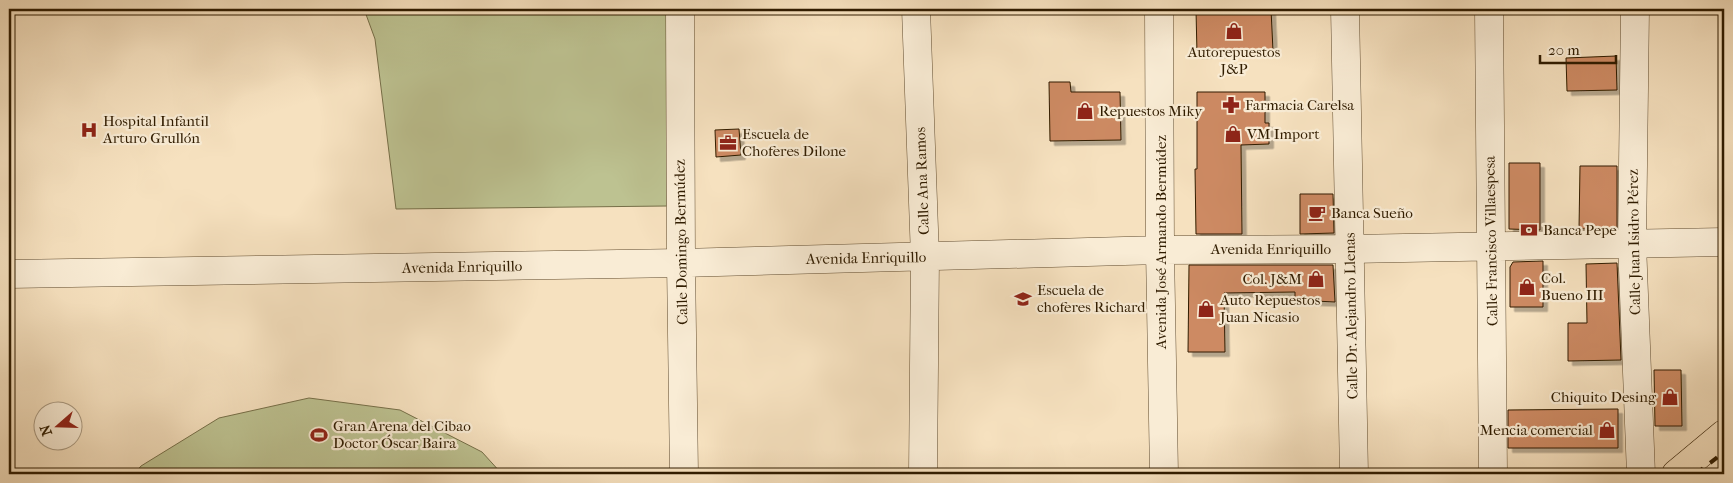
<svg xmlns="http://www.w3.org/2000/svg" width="1733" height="483" viewBox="0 0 1733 483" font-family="'IM FELL French Canon',serif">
<defs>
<filter id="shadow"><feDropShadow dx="4.5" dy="4.5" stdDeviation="0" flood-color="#0004"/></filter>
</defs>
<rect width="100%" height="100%" fill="#f6e1bf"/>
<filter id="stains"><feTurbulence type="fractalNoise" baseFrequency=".004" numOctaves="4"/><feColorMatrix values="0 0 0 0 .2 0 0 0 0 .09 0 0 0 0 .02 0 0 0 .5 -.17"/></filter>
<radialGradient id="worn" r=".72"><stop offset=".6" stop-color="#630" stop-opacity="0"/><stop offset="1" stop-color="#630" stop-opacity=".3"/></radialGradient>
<path fill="#bdc291" stroke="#766f48" d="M364,9H668L667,206L396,209L375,39Z
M730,9H903V11H730Z
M309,398L400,410L482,452L502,474H134L141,466L219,418Z"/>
<path fill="#cd8a63" stroke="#301c00" filter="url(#shadow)" d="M1205,9H1271L1273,51L1197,54L1196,10H1205Z
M1616,56L1617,90L1567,91L1566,58Z
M1049,82H1070L1071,92H1120L1121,140L1050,141Z
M1197,92H1265V123H1269V144L1241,145L1242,234H1196L1195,169H1197Z
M739,129L741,155L716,157L715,130Z
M1509,163H1540V230L1509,229Z
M1580,166H1617V228L1579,229Z
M1300,194H1333L1334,233L1300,234Z
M1543,261V307H1510V267L1513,262Z
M1617,263L1621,360L1568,361V323H1587L1586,264Z
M1189,265H1333L1335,302L1295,300V292L1224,293L1225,352H1188Z
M1654,370H1681L1682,426H1655Z
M1618,409V448H1508V410Z"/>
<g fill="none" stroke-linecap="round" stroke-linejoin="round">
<g stroke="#624d30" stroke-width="29">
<path id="minor" d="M680,9L681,263L684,474
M916,9L925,257L923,474
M1159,9L1160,250L1164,474
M1345,9L1354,474
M1489,9L1493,474
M1635,9L1632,244L1641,474
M9,274L681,263L1160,250L1350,249L1724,242"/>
</g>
<g stroke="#301c00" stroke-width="29">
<path id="major" d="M1676,474L1724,434"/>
</g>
<use href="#minor" stroke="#f9ecd5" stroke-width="28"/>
<use href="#major" stroke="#f6e1bf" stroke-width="28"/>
<path stroke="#301c00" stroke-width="4" stroke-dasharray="9 9" stroke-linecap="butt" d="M1696,474L1724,452"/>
</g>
<defs>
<g id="shop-bare" transform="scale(1.35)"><path d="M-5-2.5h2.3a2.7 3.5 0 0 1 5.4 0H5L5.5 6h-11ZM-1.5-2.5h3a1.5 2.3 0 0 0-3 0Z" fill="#8f2418" stroke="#f9ecd5" stroke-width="2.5" paint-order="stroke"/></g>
<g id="pharmacy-bare" transform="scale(1.35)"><path d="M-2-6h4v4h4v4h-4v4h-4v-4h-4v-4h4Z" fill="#8f2418" stroke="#f9ecd5" stroke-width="2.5" paint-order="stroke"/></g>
<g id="hospital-bare" transform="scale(1.35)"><path d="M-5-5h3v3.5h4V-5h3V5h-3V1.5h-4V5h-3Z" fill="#8f2418" stroke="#f9ecd5" stroke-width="2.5" paint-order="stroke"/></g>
<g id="office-bare" transform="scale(1.35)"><path d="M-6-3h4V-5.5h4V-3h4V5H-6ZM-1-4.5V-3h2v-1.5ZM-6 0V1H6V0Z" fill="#8f2418" stroke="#f9ecd5" stroke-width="2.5" paint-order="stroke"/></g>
<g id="cafe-bare" transform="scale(1.35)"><path d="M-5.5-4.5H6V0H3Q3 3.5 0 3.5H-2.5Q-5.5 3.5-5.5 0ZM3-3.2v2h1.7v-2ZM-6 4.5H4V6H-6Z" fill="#8f2418" stroke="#f9ecd5" stroke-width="2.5" paint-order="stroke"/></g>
<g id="bank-bare" transform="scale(1.35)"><path d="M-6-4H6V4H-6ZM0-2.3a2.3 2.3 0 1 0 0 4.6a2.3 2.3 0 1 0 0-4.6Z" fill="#8f2418" stroke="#f9ecd5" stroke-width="2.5" paint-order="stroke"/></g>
<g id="school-bare" transform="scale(1.35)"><path d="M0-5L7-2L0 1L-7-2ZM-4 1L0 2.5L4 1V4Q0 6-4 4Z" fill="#8f2418" stroke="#f9ecd5" stroke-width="2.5" paint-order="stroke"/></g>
<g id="stadium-bare" transform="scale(1.35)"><path d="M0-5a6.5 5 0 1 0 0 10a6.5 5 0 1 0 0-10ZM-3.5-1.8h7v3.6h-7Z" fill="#8f2418" stroke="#f9ecd5" stroke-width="2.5" paint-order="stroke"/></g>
</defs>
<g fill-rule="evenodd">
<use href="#shop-bare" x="1234" y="31"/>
<use href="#pharmacy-bare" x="1231" y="105"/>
<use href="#shop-bare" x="1085" y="111"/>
<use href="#hospital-bare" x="89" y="130"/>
<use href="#shop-bare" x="1233" y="134"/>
<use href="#office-bare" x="728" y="143"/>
<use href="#cafe-bare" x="1317" y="213"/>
<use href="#bank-bare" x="1529" y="230"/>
<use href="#shop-bare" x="1316" y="279"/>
<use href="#shop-bare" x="1527" y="287"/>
<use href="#school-bare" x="1023" y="299"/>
<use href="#shop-bare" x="1206" y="309"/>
<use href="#shop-bare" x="1670" y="397"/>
<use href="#shop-bare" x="1607" y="430"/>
<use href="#stadium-bare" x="319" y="435"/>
</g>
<g text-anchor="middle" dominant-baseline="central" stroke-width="4.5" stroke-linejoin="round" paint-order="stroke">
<g font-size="15" fill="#301c00" stroke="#f9ecd5" text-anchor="start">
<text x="1234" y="52" text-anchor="middle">Autorepuestos<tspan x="1234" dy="17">J&amp;P</tspan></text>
<text x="1245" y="105">Farmacia Carelsa</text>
<text x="1099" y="111">Repuestos Miky</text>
<text x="103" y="121">Hospital Infantil<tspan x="103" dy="17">Arturo Grullón</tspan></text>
<text x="742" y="134">Escuela de<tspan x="742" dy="17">Choferes Dilone</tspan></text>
<text x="1247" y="134">VM Import</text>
<text x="1331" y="213">Banca Sueño</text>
<text x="1543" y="230">Banca Pepe</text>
<text x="1541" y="278">Col.<tspan x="1541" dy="17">Bueno III</tspan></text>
<text x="1302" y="279" text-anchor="end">Col. J&amp;M</text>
<text x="1037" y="290">Escuela de<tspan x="1037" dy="17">choferes Richard</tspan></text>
<text x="1220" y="300">Auto Repuestos<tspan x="1220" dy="17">Juan Nicasio</tspan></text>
<text x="1656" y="397" text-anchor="end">Chiquito Desing</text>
<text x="333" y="426">Gran Arena del Cibao<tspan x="333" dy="17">Doctor Óscar Baira</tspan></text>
<text x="1593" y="430" text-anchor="end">Mencia comercial</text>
</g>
<g font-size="15" fill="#301c00" stroke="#f9ecd5">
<text transform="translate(922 181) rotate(-92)">Calle Ana Ramos</text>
<text transform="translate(1491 241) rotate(-91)">Calle Francisco Villaespesa</text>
<text transform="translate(681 242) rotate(-91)">Calle Domingo Bermúdez</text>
<text transform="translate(1161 242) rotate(-90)">Avenida José Armando Bermúdez</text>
<text transform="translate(1634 242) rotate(-91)">Calle Juan Isidro Pérez</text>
<text x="1271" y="249">Avenida Enriquillo</text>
<text transform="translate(866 258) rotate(-1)">Avenida Enriquillo</text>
<text transform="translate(462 267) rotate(-1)">Avenida Enriquillo</text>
<text transform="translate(1351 316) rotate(-91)">Calle Dr. Alejandro Llenas</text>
</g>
</g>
<rect width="1733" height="483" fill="none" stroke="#f6e1bf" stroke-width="30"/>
<rect x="10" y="10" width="1713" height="463" fill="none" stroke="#301c00" stroke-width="2.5"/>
<rect x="15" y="15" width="1703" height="453" fill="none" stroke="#301c00"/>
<g transform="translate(58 426) rotate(250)"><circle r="24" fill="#f9ecd5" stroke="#a99980"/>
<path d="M0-4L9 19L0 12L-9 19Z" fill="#8f2418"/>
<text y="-8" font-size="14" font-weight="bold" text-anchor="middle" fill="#301c00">N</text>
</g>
<path d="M1540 55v8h76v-8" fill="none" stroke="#301c00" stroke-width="2.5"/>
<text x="1548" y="55" font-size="15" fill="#301c00" stroke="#f9ecd5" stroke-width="4" paint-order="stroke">20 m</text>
<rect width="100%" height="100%" filter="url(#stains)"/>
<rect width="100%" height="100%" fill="url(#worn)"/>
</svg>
